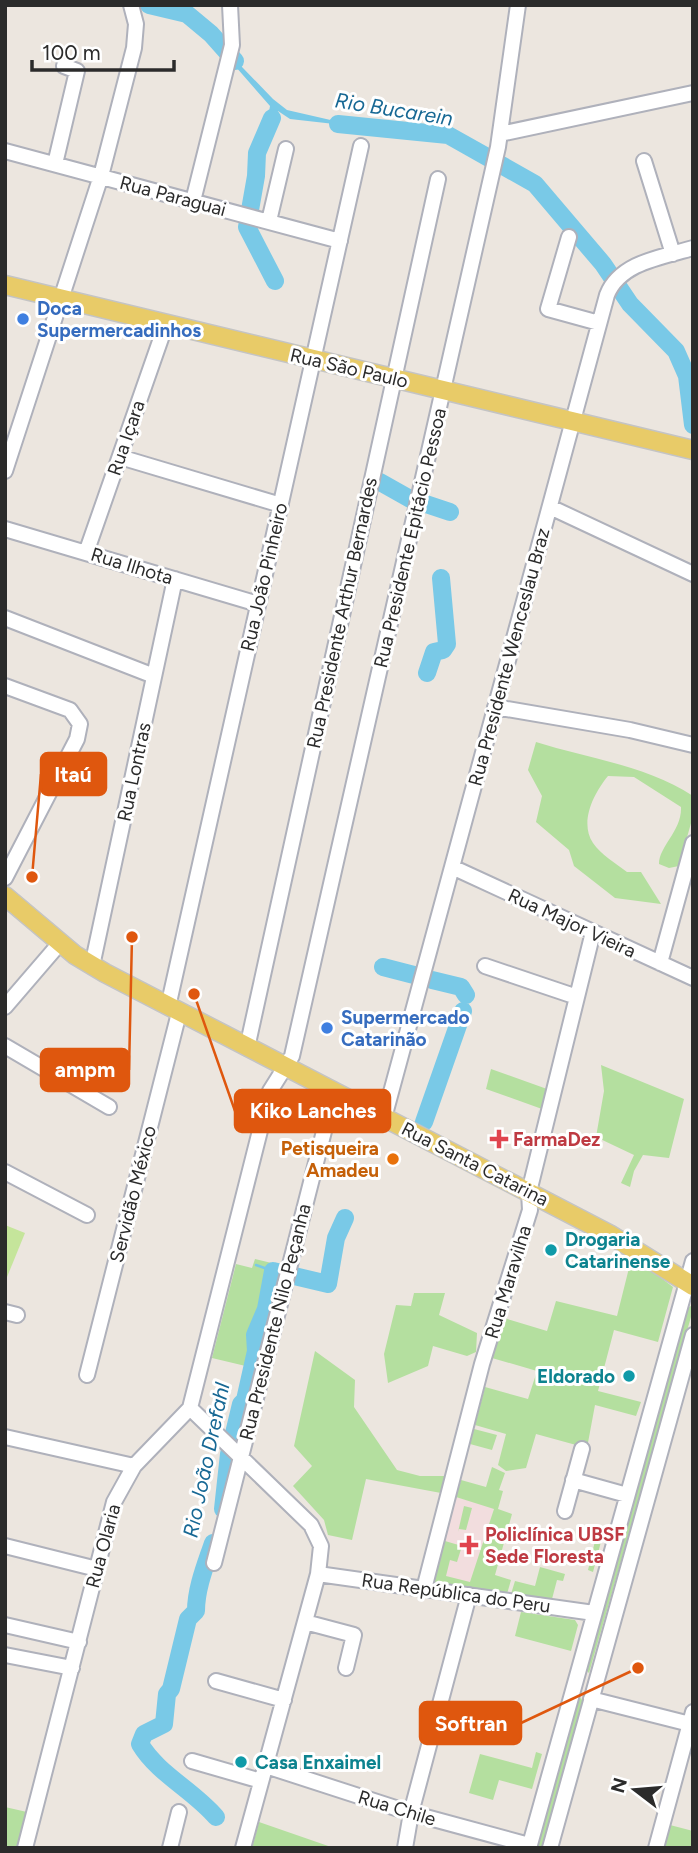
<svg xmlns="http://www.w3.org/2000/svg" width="698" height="1853" viewBox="0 0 698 1853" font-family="Figtree,sans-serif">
<rect width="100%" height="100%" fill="#ece6df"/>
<path fill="#f2ddde" d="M456,1497L494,1508L471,1589L434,1582Z"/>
<path fill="#b4df9f" d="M536,742C589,759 646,765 693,796V816L679,866L669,868L659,864C659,846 682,831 681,807L634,777L608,776C594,793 579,822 593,843C600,854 617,864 627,872H641L661,904L615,898L574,866L569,850L536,822L542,796L528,770Z
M601,1065L684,1099L669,1158L643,1155L634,1171L630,1187L621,1183L634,1155L596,1137L604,1091Z
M491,1069L547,1089L542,1109L486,1089Z
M632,1256L673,1287L658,1342L614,1330L598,1391L641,1402L636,1416L595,1405L587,1448L536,1434L526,1468L506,1471L498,1465L506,1434L475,1425L485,1387L528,1399L537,1371L492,1358L504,1318L547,1331L556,1301L617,1316Z
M255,1259L280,1265L254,1368L212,1358L236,1264L252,1268Z
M414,1293H445L439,1315L477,1333L476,1352L467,1356L433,1346L428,1366L388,1383L384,1354L396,1305L411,1306Z
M691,1306L693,1310L589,1673L586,1670L687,1308Z
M315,1351L355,1380L354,1407L397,1470L420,1476H446L441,1493L366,1479L352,1540L328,1535L324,1520L293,1486L312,1466L294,1446Z
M474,1429L497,1435L492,1450L470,1444Z
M492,1467L505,1473L499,1490L503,1491L498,1509L512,1514L495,1575L511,1580L507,1594L437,1584L434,1582L445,1541L462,1546L457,1562L450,1560L446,1576L470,1582L494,1509L456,1497L461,1480L486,1487Z
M464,1506L472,1508L466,1530L459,1529L458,1532Z
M596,1537L602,1538L593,1572L588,1570Z
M540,1567L565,1574L563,1581L557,1580L552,1599L511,1594L515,1581L535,1586Z
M521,1612L575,1620L578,1625L571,1651L515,1636Z
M581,1698L583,1702L542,1848H536L577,1700Z
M536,1752L542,1754L532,1789L499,1780L493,1800L469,1793L480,1754L532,1768Z
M5,1807L27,1812L17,1848H5Z
M259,1822L334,1848H252Z
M670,1825L693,1831V1848H663Z"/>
<path fill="#c5e59b" d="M5,1225L25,1233L5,1282Z"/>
<path fill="#79c9e7" d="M130,5H177L188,11L273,99L287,110L361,127L290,119L278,111L264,140L270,106L215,43L185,19Z"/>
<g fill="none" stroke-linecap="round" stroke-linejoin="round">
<path stroke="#79c9e7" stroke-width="2.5" d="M256,1265L273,1271"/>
<path stroke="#79c9e7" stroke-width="18" d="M149,5L187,14L211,34L235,61
M272,118L257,153L256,176L247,227L275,281
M338,124L448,135L535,184L603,264L630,304L676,351L687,376L693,425
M380,482L412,500
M423,503L450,512
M427,673L434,652L443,650L447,644L441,578
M383,967L414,975
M432,980L461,987L466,995
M424,1122L463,1011
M223,1509L229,1454L241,1404L245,1400L256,1351L255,1335L266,1309L273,1271L328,1284L336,1238L345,1218
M213,1543C206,1564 196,1588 196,1611L188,1619L171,1689L167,1694L164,1724L144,1734L140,1744C158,1774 193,1790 216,1817"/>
<g stroke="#afb1bb" stroke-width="18">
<path id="minor" d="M500,134L693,93
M5,151L340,241
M644,161L673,254
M55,164L77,71L64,66
M193,201L232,45L230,5
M269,221L286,149
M569,237L548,309L599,323
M120,457L281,505
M5,471L101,176L134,48L136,24L131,5
M550,507L693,574
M5,529L258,604
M86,553L166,324
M5,618L154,676
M5,686L70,710L80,724L77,739L5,878
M495,707L630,730L693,745
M452,867L693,978
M660,963L693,843
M92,966L175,579
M485,966L577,997
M5,1007L60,943
M168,1007L361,146
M5,1046L109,1107
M247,1048L438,179
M384,1118L607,295C620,262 663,257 693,248
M5,1172L87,1215
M5,1312L17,1315
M87,1375L179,1013
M190,1408L311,1525L321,1546L318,1574L243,1848
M5,1437L134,1466
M573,1480L627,1495
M565,1511L582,1449
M5,1546L97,1569
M214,1563L334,1092
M318,1574L594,1613
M424,1589L482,1364L530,1210L529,1192L593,932
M305,1622L354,1635L346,1668
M5,1625L79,1642
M5,1655L72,1668
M216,1681L284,1700
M591,1699L690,1724
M192,1761L261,1781
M266,1766L411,1813L529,1845
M25,1848L114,1502L134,1466L190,1408L270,1091L292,1056L498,147L518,5
M170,1848L179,1812
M405,1848L411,1813L469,1595
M529,1848L693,1261
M550,1848L693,1335
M656,1848L693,1712"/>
</g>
<g stroke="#c4c4c4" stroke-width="21">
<path id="major" d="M5,285L693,450
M5,896L75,955L105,973L609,1234L693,1286"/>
</g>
<use href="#minor" stroke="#fff" stroke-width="14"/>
<use href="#major" stroke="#e8cb68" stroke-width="18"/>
</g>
<g fill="#3f7fe0" stroke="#fff" stroke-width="2.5">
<circle cx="23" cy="319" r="7"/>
<circle cx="327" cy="1028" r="7"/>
</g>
<g fill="#e0444e" stroke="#fff" stroke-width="2.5">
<path d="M495.5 1128.5h7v7h7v7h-7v7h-7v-7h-7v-7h7z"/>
<path d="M465.5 1534.5h7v7h7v7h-7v7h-7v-7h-7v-7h7z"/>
</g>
<circle fill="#e8710a" stroke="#fff" stroke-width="2.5" cx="393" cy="1159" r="7"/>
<g fill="#0f9aa8" stroke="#fff" stroke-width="2.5">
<circle cx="551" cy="1250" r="7"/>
<circle cx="629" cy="1376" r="7"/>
<circle cx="241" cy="1762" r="7"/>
</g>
<g text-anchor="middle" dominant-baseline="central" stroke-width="6" stroke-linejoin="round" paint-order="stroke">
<g font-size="19" fill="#2b2b2b" stroke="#fff">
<text transform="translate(173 196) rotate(15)">Rua Paraguai</text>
<text transform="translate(349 368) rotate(13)">Rua São Paulo</text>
<text transform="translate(126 438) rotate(-71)">Rua Içara</text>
<text transform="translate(410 538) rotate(-77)">Rua Presidente Epitácio Pessoa</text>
<text transform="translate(132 566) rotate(17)">Rua Ilhota</text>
<text transform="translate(264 577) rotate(-77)">Rua João Pinheiro</text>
<text transform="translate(342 613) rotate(-78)">Rua Presidente Arthur Bernardes</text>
<text transform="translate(509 657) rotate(-75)">Rua Presidente Wenceslau Braz</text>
<text transform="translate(134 772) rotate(-78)">Rua Lontras</text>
<text transform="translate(572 923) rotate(25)">Rua Major Vieira</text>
<text transform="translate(475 1164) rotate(27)">Rua Santa Catarina</text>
<text transform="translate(133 1194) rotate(-76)">Servidão México</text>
<text transform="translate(508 1282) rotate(-73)">Rua Maravilha</text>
<text transform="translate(275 1322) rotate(-76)">Rua Presidente Nilo Peçanha</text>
<text transform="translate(103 1546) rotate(-75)">Rua Olaria</text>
<text transform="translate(456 1593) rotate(8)">Rua República do Peru</text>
<text transform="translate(397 1808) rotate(17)">Rua Chile</text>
</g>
<g font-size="19" font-weight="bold" fill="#366cbe" stroke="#fff" text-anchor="start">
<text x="37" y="308">Doca<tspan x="37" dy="22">Supermercadinhos</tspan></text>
<text x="341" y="1017">Supermercado<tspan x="341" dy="22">Catarinão</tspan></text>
</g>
<g font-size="19" font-weight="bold" fill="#be3a42" stroke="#fff" text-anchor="start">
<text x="513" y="1139">FarmaDez</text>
<text x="485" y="1534">Policlínica UBSF<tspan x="485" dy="22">Sede Floresta</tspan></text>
</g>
<g font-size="19" font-weight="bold" fill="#c56008" stroke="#fff" text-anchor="end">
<text x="379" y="1148">Petisqueira<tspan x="379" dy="22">Amadeu</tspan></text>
</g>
<g font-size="19" font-weight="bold" fill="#0d838f" stroke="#fff" text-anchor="start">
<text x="565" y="1239">Drogaria<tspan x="565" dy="22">Catarinense</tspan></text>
<text x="615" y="1376" text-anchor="end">Eldorado</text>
<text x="255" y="1762">Casa Enxaimel</text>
</g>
<g font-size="21" font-style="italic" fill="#176894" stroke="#fff">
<text transform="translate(394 109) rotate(9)">Rio Bucarein</text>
<text transform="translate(206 1460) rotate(-78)">Rio João Drefahl</text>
</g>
</g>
<path fill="none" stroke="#df570e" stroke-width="2.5" d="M32 877L41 774M132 937L129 1070M194 994L235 1111M638 1668L521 1723"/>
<g fill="#df570e" stroke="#fff" stroke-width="2.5">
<circle cx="32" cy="877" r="7"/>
<circle cx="132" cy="937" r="7"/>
<circle cx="194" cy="994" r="7"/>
<circle cx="638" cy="1668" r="7"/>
</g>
<g fill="#df570e" stroke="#df570e" stroke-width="2.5">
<rect x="41" y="753" width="65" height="42" rx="7"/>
<rect x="41" y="1049" width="88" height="42" rx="7"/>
<rect x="235" y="1090" width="155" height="42" rx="7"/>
<rect x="420" y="1702" width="101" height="42" rx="7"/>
</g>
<g font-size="21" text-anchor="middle" font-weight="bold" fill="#fff">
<text x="73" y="782">Itaú</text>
<text x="85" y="1077">ampm</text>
<text x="313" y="1118">Kiko Lanches</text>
<text x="471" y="1731">Softran</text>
</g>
<rect width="698" height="1853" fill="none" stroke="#2b2b2b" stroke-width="14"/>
<g transform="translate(635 1790) rotate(286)" stroke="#ffffff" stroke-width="5" paint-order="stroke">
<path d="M0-5L12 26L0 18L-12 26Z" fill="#2b2b2b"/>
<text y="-10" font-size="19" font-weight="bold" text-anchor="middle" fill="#2b2b2b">N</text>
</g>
<path d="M32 60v10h142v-10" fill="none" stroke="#2b2b2b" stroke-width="3.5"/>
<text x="42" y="60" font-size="21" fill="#2b2b2b" stroke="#ffffff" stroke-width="5" paint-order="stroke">100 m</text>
</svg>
